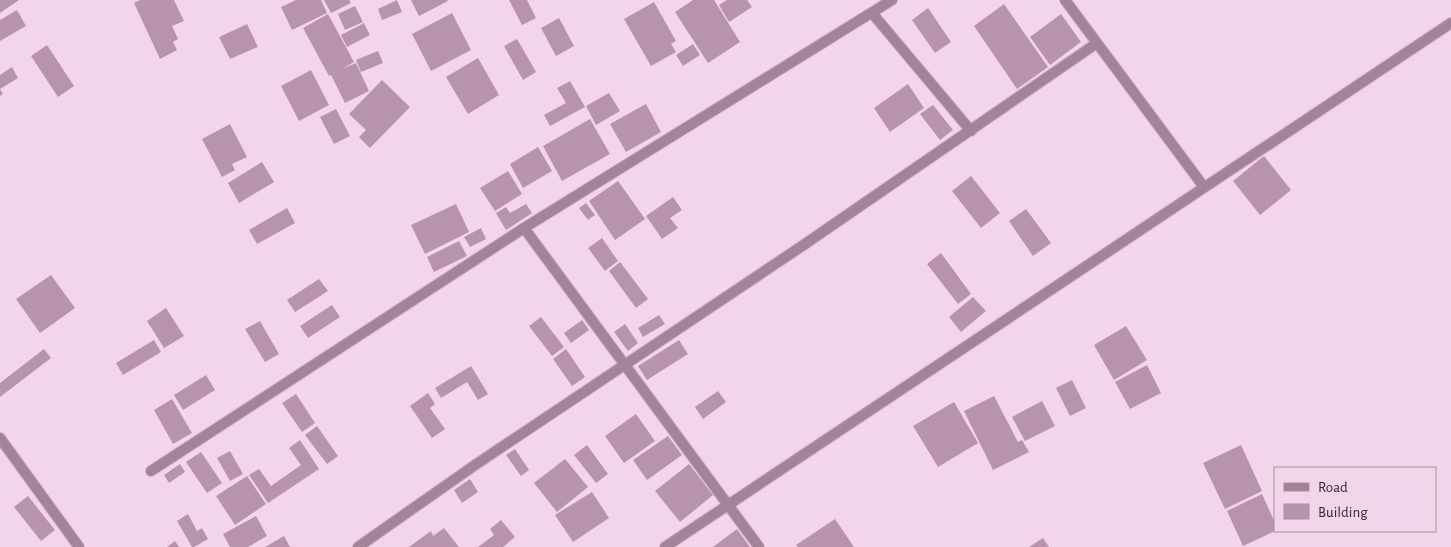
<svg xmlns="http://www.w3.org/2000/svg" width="1451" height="547" viewBox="0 0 1451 547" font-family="'Alegreya Sans',sans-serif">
<rect width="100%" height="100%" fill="#f3d5eb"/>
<path fill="#b893ae" d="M0,0H19L0,13Z
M140,0H174L184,21L172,26L178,39L173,42L177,50L160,59L134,3Z
M296,0H321L327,13L292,30L281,7Z
M324,0H349L351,3L331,13Z
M397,0L402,12L382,20L378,9Z
M411,0H447L448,1L419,16Z
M509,0H527L536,18L522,25Z
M693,0H714L740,42L708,63L675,12Z
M727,0H747L752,7L729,22L719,5Z
M654,2L676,41L671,44L676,52L651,66L624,19Z
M1004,4L1048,67L1017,89L974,26Z
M355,6L363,22L345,30L338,14Z
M928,8L951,42L935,53L912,20Z
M17,10L26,26L0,41V20Z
M452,13L471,50L431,71L412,34Z
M328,14L354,62L342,69L356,63L369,91L345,103L331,75L329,76L303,28Z
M1061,14L1081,42L1050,65L1030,37Z
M559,18L574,46L556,56L541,28Z
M364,23L370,35L347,47L341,35Z
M247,24L258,47L230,59L219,37Z
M517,39L536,72L523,80L504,46Z
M693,44L700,55L683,66L676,55Z
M47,45L74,86L58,97L31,56Z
M378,51L383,63L361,72L356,60Z
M478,58L499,95L468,114L446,77Z
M12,67L18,78L0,89L3,94L0,96V75Z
M311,70L329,105L299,121L281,86Z
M382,80L410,107L370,148L359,137L366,130L349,114Z
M570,81L585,107L550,126L544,115L566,103L557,88Z
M908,84L924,108L890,132L874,108Z
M609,93L620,111L596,125L586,106Z
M646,104L661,132L626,152L610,124Z
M933,105L953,130L940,140L920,114Z
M336,109L350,136L334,144L320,117Z
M590,119L610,154L562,181L543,146Z
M230,124L247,157L232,164L235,170L222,177L202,139Z
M538,147L552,171L523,188L510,164Z
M1264,156L1291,190L1260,215L1233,181Z
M262,162L274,182L239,203L228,183Z
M508,171L522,194L495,211L480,188Z
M971,176L1000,213L981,228L952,191Z
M618,181L645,219L615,240L589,201Z
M673,197L682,210L670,218L678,228L662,239L646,216Z
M586,203L595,215L588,220L579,208Z
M456,204L469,232L425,254L411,225Z
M526,204L532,213L506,230L496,213L506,207L510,213Z
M287,208L295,223L257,244L249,230Z
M1026,209L1051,243L1033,256L1009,221Z
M481,228L486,239L470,247L464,237Z
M602,238L618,261L605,271L588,248Z
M459,241L467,256L434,272L427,257Z
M941,253L971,294L958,304L927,264Z
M620,262L648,299L636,308L609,271Z
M51,275L75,308L40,333L16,299Z
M319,279L328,291L295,312L287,300Z
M973,297L986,311L961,332L949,317Z
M332,305L340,317L308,338L300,326Z
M166,308L184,336L164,348L147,321Z
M659,315L665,324L643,337L638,328Z
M541,317L564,347L552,356L529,326Z
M582,320L589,330L571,343L564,333Z
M260,321L279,354L265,362L245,329Z
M625,324L638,343L628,351L614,332Z
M1126,326L1147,360L1114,380L1094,345Z
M154,340L161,352L123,375L116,363Z
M679,340L688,354L647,380L638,366Z
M44,349L51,358L0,397V383Z
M566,349L585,377L572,386L553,359Z
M1147,365L1161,393L1130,409L1115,382Z
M471,366L488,394L478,400L467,382L441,398L435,388Z
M206,375L215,390L183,410L174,395Z
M1072,380L1086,408L1070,416L1056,388Z
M718,391L726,402L703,419L695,407Z
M428,393L435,404L430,408L445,429L432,438L410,406Z
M296,394L315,423L302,432L282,403Z
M994,396L1018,442L1022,440L1029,452L993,470L964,411Z
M172,399L192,433L173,444L154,410Z
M1042,401L1055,426L1025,441L1012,417Z
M954,402L978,443L938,467L913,426Z
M636,414L655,441L624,463L605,436Z
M317,426L338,456L327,464L305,435Z
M668,436L682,455L647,480L633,460Z
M300,440L319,469L268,503L249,475L259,469L271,486L301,465L289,448Z
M587,445L608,474L596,483L574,455Z
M1241,445L1262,491L1225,509L1203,463Z
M515,449L529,470L521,476L506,455Z
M230,451L243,474L230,481L217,458Z
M201,452L222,483L207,493L186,462Z
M565,459L588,487L557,512L534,483Z
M180,464L185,472L169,483L164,475Z
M689,464L713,495L680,522L655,491Z
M247,476L266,504L235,525L216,496Z
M470,479L478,492L462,503L454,490Z
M592,492L609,518L573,542L555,515Z
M1262,494L1275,523V531L1243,546L1227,511Z
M28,496L55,530L41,541L14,507Z
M188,514L197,531L202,528L208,539L194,547H192L177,521Z
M256,516L267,536L248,547H230L223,534Z
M835,519L854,547H798L796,545Z
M501,520L515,537L503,547H478L494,535L490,529Z
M444,528L459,547H409L431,531L433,536Z
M737,529L750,547H713Z
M284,536L290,547H265Z
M1043,538L1049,547H1029Z
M175,541L179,547H167Z"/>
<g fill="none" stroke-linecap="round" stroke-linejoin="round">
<g stroke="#cdb2c6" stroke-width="12">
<path id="minor" d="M1065,0L1204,187
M872,13L971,131
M524,228L759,547
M0,438L79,547
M151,471L524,228L892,0
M358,547L475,465L805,244L1097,43
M665,547L1451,23"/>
</g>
<use href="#minor" stroke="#a3829a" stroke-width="10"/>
</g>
<rect x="1274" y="467" width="162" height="65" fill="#f3d5eb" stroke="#a690a0"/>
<rect x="1284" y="483" width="25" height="8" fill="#a3829a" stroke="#a690a0"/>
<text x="1318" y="492" font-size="15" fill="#332830">Road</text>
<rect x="1284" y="504" width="25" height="15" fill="#b893ae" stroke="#a690a0"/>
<text x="1318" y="517" font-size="15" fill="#332830">Building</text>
</svg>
